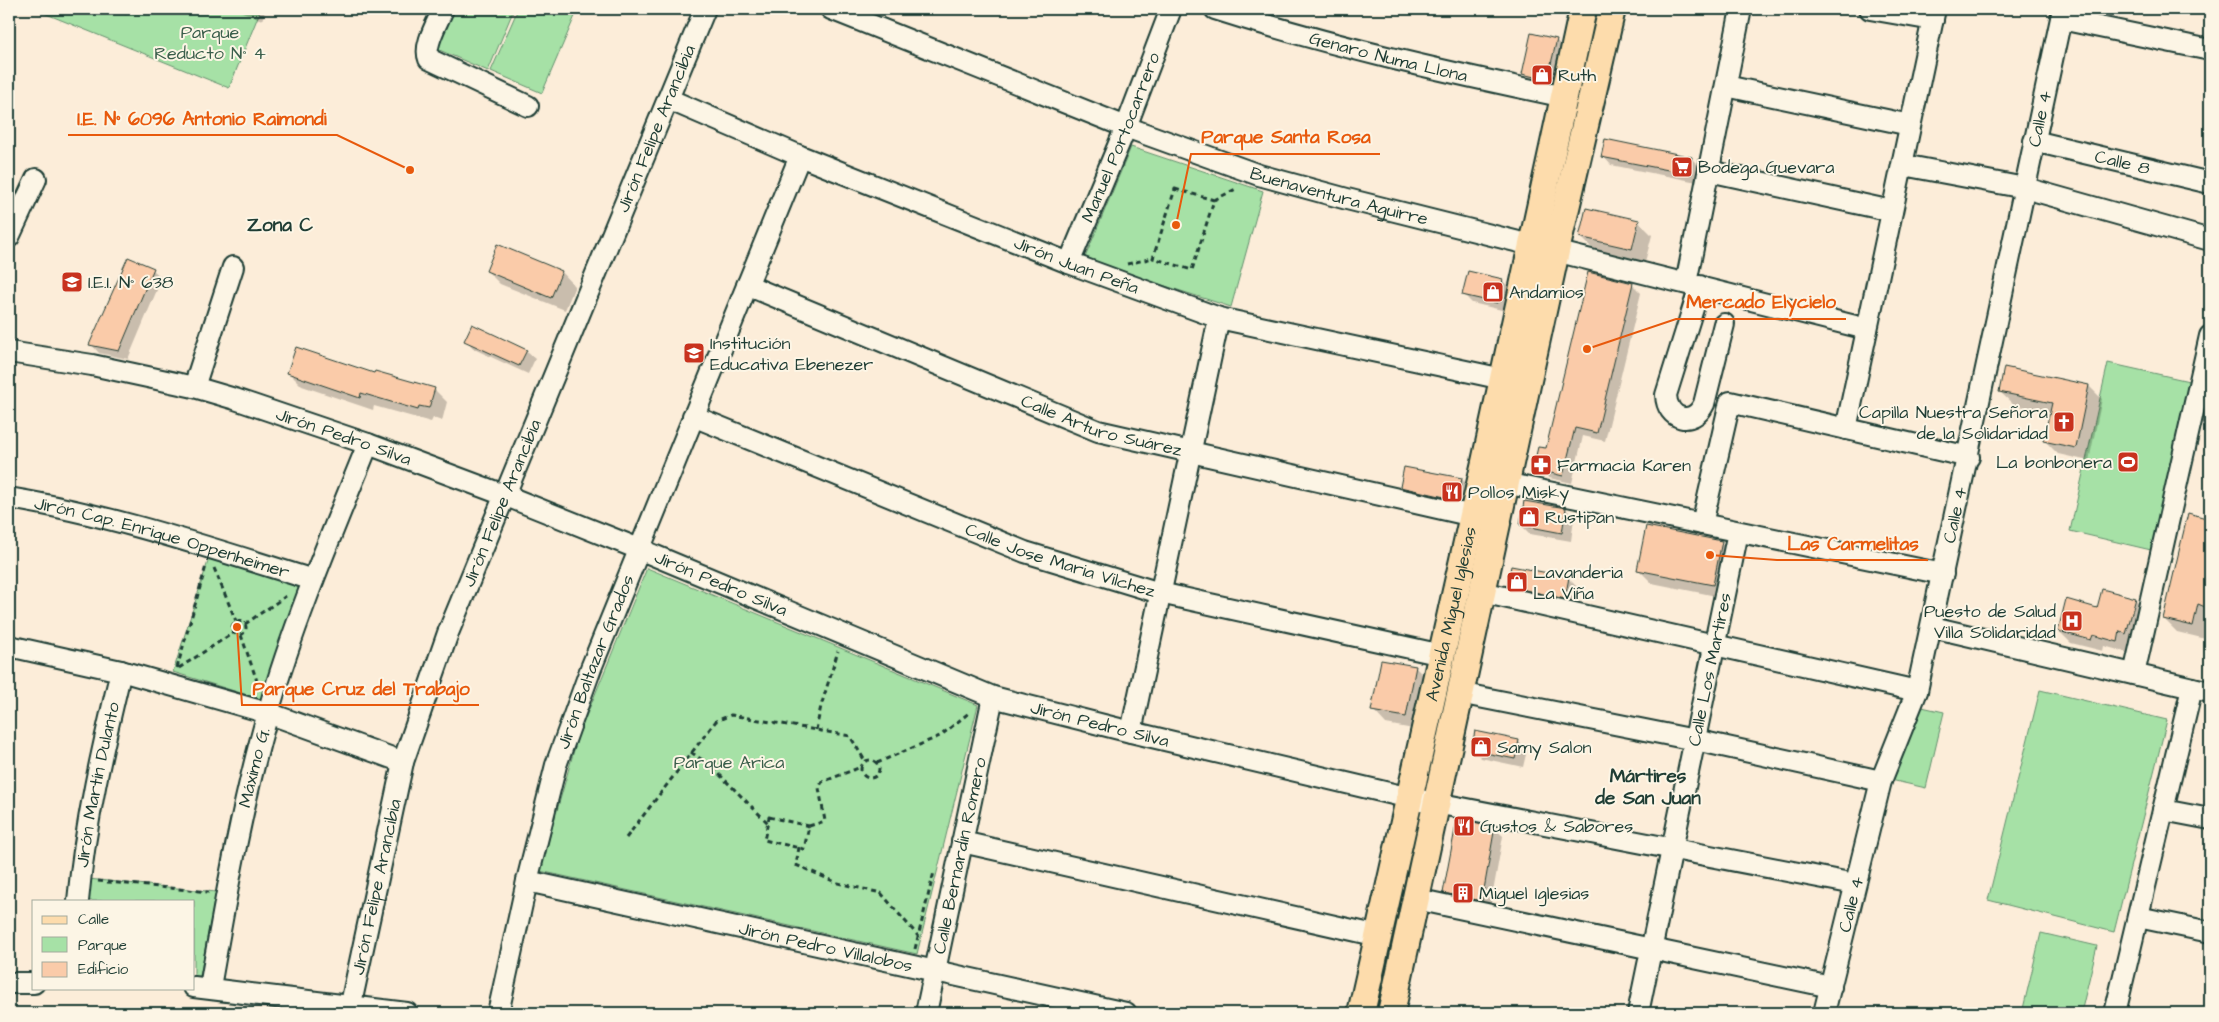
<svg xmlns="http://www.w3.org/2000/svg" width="2219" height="1022" viewBox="0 0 2219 1022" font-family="'Architects Daughter',sans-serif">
<rect width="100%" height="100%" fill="#fcedd9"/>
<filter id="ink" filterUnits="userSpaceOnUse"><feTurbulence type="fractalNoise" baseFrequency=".02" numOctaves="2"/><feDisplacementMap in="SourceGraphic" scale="10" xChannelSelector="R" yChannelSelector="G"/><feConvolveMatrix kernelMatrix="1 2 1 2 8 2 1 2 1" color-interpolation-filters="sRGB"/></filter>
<g filter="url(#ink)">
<path fill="#a6e1a6" stroke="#628f6d" d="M34,9H261L229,88Z
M454,9H514L488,71L437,49Z
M518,9H578L542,93L491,71Z
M1131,147L1263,191L1231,307L1084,260Z
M2108,363L2189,381L2151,550L2070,531Z
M210,555L300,583L263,700L173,672Z
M647,568L978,705L917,954L540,871L578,736Z
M2040,690L2167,720L2114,932L1988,900Z
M1900,702L1944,712L1926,788L1882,778Z
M88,879L216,892L199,981H194V901H85Z
M2041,933L2097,946L2081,1013H2022Z"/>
<path fill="#0003" d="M235,9H266L262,20Z
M1556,40L1565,49L1556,88L1532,83L1523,74Z
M1603,156L1691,158L1700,167L1697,182L1611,165Z
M1638,221L1652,235L1645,262L1594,250L1580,236Z
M497,246L562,272L575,286L565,310L500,284L487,271Z
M128,259L153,270L162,278L128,359L99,353L91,344Z
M1502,280L1511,289L1506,311L1472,303L1464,295Z
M1632,284L1641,293L1605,441L1583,436L1572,483L1549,478L1535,464L1547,450Z
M466,340L526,351L535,359L528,374L474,349Z
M289,373L375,375L434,389L447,402L442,421L433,418L431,422L374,406L373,410L302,386Z
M2089,386L2102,399L2089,461L2058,454L2045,441L2051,412L2014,405L2000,392Z
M1462,479L1470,488L1467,508L1410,495L1401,487Z
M1566,509L1574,518L1571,541L1530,534L1521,525Z
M2189,515L2210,520V620L2206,639L2177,632L2164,619Z
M1721,543L1735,556L1726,598L1652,583L1639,570Z
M1569,579L1577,587L1573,607L1517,594L1508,585Z
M2135,599L2147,611L2129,653L2104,646L2103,651L2071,643L2059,631L2097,609Z
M1415,667L1428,680L1419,730L1386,724L1373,710Z
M1518,741L1527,750L1523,767L1481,758L1473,749Z
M1494,828L1503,836L1490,909L1453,901L1444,892Z"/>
<path fill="#facba9" stroke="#1f3d34" d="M1531,33L1557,39L1547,80L1522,74Z
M1605,139L1692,157L1689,174L1601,157Z
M1586,208L1639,220L1632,249L1579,237Z
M497,244L562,271L551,298L486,271Z
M128,257L154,268L119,351L89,345Z
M1468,271L1503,279L1497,303L1462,295Z
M1588,272L1633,283L1597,433L1575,428L1563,476L1539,470L1534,464L1538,447L1546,448Z
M472,324L527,350L519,366L464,341Z
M296,347L374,373L375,371L435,388L429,408L419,406L418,410L361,393L360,398L287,373Z
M2004,367L2089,385L2076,448L2043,441L2052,403L1999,392Z
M1404,467L1462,478L1458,500L1400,487Z
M1524,501L1566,508L1562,533L1520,525Z
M2188,513L2210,519V609L2198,604L2193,626L2163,619Z
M1646,526L1722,541L1713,585L1637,570Z
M1511,566L1569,577L1565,599L1507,586Z
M2102,589L2136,598L2126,634L2120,631L2118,642L2093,635L2091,640L2058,631L2066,599L2097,608Z
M1381,660L1416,666L1406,717L1371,711Z
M1475,731L1519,740L1515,759L1471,750Z
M1457,819L1495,826L1482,901L1443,893Z"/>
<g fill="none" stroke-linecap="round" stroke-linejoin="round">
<g stroke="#1f3d34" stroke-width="24">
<g id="minor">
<path d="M443,9C438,22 423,45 429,59L528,106"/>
<path id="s1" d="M831,9L1126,127L1259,175L1347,199L1867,329"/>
<path id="s2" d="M1215,9C1330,46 1446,72 1565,97"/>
<path d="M1870,9L1933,20"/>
<path d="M2061,19L2210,50"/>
<path d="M1726,86L1910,125"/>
<path id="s3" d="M668,99L800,156L1069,263L1219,318L1503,379"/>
<path id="s4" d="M2034,141L2210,183"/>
<path d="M1903,165L2025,188L2210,240"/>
<path d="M1709,171L1892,211"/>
<path d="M9,237L36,179"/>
<path id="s5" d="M1069,263L1126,127L1171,9"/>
<path d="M1686,283L1741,9"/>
<path id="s6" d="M747,285L1098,431L1473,516"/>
<path d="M1700,286L1666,395C1667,420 1693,427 1704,404L1724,324"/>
<path id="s7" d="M9,352L92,365L194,387L235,399L368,444L504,495L639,549L993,697L1131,732L1410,798L1855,884"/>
<path d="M194,387L233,267"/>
<path id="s8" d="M693,416L1025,552L1160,593L1442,655"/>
<path d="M1846,429L1935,9"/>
<path d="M1505,483L1943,574"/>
<path id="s9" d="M9,498C113,515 213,549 313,580"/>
<path d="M1702,524L1730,402L1969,457"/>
<path d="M1482,592L1917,691"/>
<path d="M1932,627L2210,692"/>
<path d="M9,646L121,671L268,713L403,762"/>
<path d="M2134,674L2210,336"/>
<path d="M1459,693L1695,740L1881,781"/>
<path d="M1131,732L1219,318"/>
<path d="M2163,810L2210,819"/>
<path d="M962,842L1379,936"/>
<path id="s10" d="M527,881L1126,1013"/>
<path d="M1416,899L1831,987"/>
<path id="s11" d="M78,901C85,823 103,746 121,671"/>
<path d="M2138,917L2210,932"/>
<path d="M9,983H34"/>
<path d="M194,987L407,1013"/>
<path id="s12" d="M210,987C226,896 242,803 268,713C294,622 332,533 368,444"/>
<path id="s13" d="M349,1013L403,762L448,633L705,9"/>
<path id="s14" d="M498,1013L527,881L556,765L591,668L800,156"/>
<path id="s15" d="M926,1013L993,697"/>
<path id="s16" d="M1638,1013L1738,532"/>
<path id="s17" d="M1824,1013L1881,781L1917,691L2063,9"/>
<path d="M2115,1013L2192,688"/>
</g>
</g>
<g stroke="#1f3d34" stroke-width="30">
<g id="major">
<path id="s18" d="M1361,1013L1485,462L1583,9"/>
<path d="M1391,1013L1556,251L1612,9"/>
</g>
</g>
<path stroke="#1f3d34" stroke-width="3" stroke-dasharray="5 4" stroke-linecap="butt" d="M114,9L128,14L130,9
M1175,189L1214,200L1192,270L1153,258Z
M1214,200L1238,188
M1127,264L1153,258
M214,568L236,621
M232 628a7 7 0 1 1 14 0a7 7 0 1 1-14 0Z
M245,624L286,596
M241,635L257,681
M177,668L206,566
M179,668L233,633
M816,730L821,706L838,651
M691,752L712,767L768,823
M861 769a9 9 0 1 1 18 0a9 9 0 1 1-18 0Z
M877,763L940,736L970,712
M769,817L809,826L804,849L764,840Z
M809,826L825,821L819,788L822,782L861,767
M626,838L716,721L731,715L850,736L865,761
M799,847L796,865L838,883L881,893L918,936
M98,881L209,892
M915,949L934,872"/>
<use href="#minor" stroke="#fcf5e5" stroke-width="20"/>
<use href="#major" stroke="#fddcac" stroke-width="26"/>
</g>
</g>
<defs>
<g id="shop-square" transform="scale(1.125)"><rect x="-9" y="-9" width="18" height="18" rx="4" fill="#c8321e" stroke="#fcf5e5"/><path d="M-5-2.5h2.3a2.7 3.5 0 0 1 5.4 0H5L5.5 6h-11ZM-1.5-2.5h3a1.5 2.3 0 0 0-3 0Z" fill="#fff"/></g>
<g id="supermarket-square" transform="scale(1.125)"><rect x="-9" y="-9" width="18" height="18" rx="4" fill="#c8321e" stroke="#fcf5e5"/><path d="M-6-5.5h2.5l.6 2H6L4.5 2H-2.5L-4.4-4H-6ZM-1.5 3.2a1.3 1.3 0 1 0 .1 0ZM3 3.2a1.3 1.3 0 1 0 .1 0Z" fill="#fff"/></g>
<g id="school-square" transform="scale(1.125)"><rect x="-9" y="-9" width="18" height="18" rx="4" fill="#c8321e" stroke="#fcf5e5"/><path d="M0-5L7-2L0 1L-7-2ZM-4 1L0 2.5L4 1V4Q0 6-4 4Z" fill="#fff"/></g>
<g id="church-square" transform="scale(1.125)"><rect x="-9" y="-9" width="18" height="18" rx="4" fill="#c8321e" stroke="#fcf5e5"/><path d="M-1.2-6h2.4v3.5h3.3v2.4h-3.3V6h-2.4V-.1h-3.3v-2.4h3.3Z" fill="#fff"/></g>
<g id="stadium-square" transform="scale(1.125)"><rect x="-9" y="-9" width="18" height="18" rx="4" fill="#c8321e" stroke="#fcf5e5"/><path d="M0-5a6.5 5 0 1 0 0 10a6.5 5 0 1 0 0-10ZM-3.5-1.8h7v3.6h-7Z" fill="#fff"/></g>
<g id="pharmacy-square" transform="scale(1.125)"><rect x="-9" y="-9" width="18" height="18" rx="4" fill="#c8321e" stroke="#fcf5e5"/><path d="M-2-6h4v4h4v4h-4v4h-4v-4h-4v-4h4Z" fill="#fff"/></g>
<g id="restaurant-square" transform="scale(1.125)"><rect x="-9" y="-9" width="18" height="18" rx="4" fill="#c8321e" stroke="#fcf5e5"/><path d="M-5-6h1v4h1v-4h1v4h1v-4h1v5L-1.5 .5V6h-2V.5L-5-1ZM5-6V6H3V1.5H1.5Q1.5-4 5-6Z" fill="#fff"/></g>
<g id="hospital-square" transform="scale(1.125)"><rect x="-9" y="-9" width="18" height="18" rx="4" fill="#c8321e" stroke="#fcf5e5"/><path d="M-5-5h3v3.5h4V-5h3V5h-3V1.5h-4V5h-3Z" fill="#fff"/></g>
<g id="building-square" transform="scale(1.125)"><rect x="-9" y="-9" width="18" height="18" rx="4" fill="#c8321e" stroke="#fcf5e5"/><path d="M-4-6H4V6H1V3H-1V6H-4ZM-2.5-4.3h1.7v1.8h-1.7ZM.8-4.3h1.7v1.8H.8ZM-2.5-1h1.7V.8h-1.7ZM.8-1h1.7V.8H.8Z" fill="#fff"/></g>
</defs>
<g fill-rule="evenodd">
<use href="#shop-square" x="1542" y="75"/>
<use href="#supermarket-square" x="1682" y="167"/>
<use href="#school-square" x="72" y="282"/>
<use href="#shop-square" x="1493" y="292"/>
<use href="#school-square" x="694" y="353"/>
<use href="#church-square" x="2064" y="422"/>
<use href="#stadium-square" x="2128" y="462"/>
<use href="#pharmacy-square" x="1541" y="465"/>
<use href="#restaurant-square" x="1452" y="492"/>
<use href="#shop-square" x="1529" y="517"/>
<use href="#shop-square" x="1517" y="582"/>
<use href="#hospital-square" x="2072" y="621"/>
<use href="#shop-square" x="1481" y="747"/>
<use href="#restaurant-square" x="1464" y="826"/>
<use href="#building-square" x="1463" y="893"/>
</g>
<g text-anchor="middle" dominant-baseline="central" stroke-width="4" stroke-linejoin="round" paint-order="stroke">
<g font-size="18" fill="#3a5e4b" stroke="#fcf5e5">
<text x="210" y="32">Parque<tspan x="210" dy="21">Reducto N° 4</tspan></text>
<text x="729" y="762">Parque Arica</text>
</g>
<g font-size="18" fill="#1f3d34" stroke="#fcf5e5">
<text stroke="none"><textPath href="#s2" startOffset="180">Genaro Numa Llona</textPath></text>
<text stroke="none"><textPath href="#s17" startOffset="921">Calle 4</textPath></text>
<text stroke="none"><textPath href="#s13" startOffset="939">Jirón Felipe Arancibia</textPath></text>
<text stroke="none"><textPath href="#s5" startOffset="136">Manuel Portocarrero</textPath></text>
<text stroke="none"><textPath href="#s4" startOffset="91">Calle 8</textPath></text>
<text stroke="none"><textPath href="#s1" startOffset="542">Buenaventura Aguirre</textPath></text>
<text stroke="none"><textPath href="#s3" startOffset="441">Jirón Juan Peña</textPath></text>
<text stroke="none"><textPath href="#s6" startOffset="382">Calle Arturo Suárez</textPath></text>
<text stroke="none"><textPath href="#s7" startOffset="346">Jirón Pedro Silva</textPath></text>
<text stroke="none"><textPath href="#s13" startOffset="534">Jirón Felipe Arancibia</textPath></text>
<text stroke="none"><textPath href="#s17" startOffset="516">Calle 4</textPath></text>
<text stroke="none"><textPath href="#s9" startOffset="158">Jirón Cap. Enrique Oppenheimer</textPath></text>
<text stroke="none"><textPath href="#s8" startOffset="395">Calle Jose Maria Vilchez</textPath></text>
<text stroke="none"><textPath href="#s7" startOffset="751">Jirón Pedro Silva</textPath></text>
<text stroke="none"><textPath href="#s18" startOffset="409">Avenida Miguel Iglesias</textPath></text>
<text stroke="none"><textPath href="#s14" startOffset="365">Jirón Baltazar Grados</textPath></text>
<text stroke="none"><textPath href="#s16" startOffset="351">Calle Los Martires</textPath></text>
<text stroke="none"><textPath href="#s7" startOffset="1156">Jirón Pedro Silva</textPath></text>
<text stroke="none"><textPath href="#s12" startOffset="224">Máximo G.</textPath></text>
<text stroke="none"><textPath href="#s11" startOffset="118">Jirón Martín Dulanto</textPath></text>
<text stroke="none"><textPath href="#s15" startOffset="161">Calle Bernardin Romero</textPath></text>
<text stroke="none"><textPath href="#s13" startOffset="129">Jirón Felipe Arancibia</textPath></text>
<text stroke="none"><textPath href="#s17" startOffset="112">Calle 4</textPath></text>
<text stroke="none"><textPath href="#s10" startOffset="306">Jirón Pedro Villalobos</textPath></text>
</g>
<g font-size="18" fill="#1f3d34" stroke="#fcf5e5" text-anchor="start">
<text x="1558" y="75">Ruth</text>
<text x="1698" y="167">Bodega Guevara</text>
<text x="88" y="282">I.E.I. N° 638</text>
<text x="1509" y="292">Andamios</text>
<text x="710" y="343">Institución<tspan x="710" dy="21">Educativa Ebenezer</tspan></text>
<text x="2048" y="412" text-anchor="end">Capilla Nuestra Señora<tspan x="2048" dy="21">de la Solidaridad</tspan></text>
<text x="2112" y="462" text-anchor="end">La bonbonera</text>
<text x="1557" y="465">Farmacia Karen</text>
<text x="1468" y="492">Pollos Misky</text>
<text x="1545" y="517">Rustipan</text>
<text x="1533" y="572">Lavanderia<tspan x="1533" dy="21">La Viña</tspan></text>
<text x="2056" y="611" text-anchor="end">Puesto de Salud<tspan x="2056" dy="21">Villa Solidaridad</tspan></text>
<text x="1497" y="747">Samy Salon</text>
<text x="1480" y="826">Gustos &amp; Sabores</text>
<text x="1479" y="893">Miguel Iglesias</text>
</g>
<g font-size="19" font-weight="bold" fill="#1f3d34" stroke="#fcf5e5">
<text x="280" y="225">Zona C</text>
<text x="1648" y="776">Mártires<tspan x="1648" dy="22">de San Juan</tspan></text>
</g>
</g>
<path fill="none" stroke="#e8590c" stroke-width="2" d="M410 170L337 135H68M1176 225L1191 154H1380M1587 349L1676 319H1846M1710 555L1777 560H1928M237 627L242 705H479"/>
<g fill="#e8590c" stroke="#fcf5e5" stroke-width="2">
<circle cx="410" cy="170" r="5"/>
<circle cx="1176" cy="225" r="5"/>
<circle cx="1587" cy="349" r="5"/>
<circle cx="1710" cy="555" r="5"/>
<circle cx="237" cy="627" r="5"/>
</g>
<g font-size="19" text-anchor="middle" font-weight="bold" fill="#e8590c" stroke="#fcf5e5" stroke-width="4" stroke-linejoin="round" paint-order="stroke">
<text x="202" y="125">I.E. N° 6096 Antonio Raimondi</text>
<text x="1286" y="143">Parque Santa Rosa</text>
<text x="1761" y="308">Mercado Elycielo</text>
<text x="1853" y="550">Las Carmelitas</text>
<text x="361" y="695">Parque Cruz del Trabajo</text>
</g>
<rect width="2219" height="1022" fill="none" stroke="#fcf5e5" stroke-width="30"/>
<rect x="15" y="15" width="2189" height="992" fill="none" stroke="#1f3d34" stroke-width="2" filter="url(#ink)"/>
<rect x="32" y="900" width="162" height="90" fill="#fcf5e5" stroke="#a4ab9e"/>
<rect x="42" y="916" width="25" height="8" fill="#fddcac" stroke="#a4ab9e"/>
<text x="78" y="924" font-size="15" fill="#1f3d34">Calle</text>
<rect x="42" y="937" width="25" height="15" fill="#a6e1a6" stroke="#a4ab9e"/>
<text x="78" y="950" font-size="15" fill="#1f3d34">Parque</text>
<rect x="42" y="962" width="25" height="15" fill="#facba9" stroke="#a4ab9e"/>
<text x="78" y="974" font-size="15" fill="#1f3d34">Edificio</text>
</svg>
